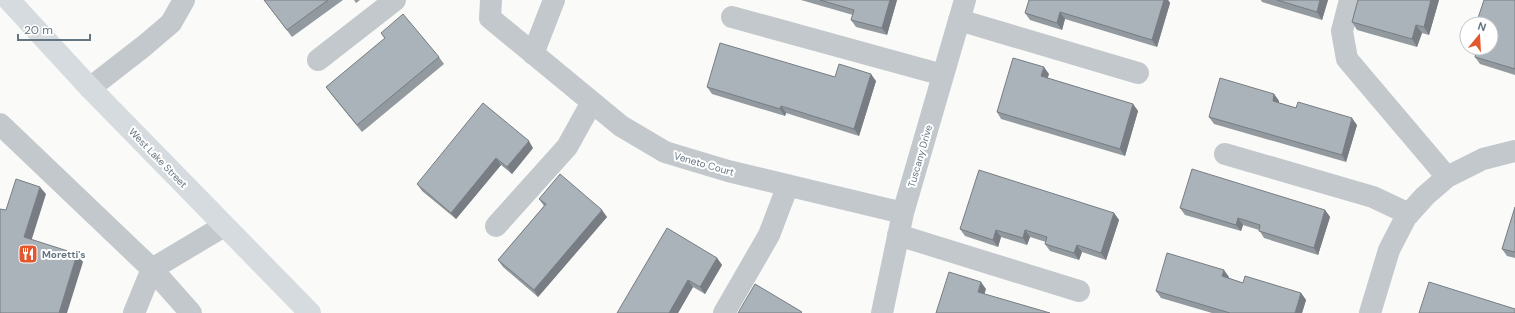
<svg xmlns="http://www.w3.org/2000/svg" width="1515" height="313" viewBox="0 0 1515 313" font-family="'DM Sans',sans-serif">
<rect width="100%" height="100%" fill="#fafaf8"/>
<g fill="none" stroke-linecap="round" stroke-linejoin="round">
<path stroke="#c3c8cc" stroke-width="22" d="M491,0L490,18L621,126L665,152L728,171L903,213
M1350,0L1342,31L1347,59L1447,177
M732,17L943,75
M959,20L1138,73
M533,54L554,0
M318,60L395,0
M90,88L144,46L171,23L184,0
M0,124L152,269L191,313
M1225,154L1373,197L1409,214
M496,226L567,147L592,102
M898,235L1079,291
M134,313L152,269L224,226
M724,313L769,235L788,185
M882,313L903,213L965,0
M1370,313L1389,250L1406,217L1425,196L1447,177L1483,159L1515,151"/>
<path stroke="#d6dbdf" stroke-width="22" d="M9,0L90,88L310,313"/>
</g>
<path fill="#929a9f" d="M264,0H343L292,37Z
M354,0H360L356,3Z
M801,0H897L887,35L856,27L851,20L853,15Z
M1029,0H1168L1170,3L1157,47L1065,19L1062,30L1030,20L1025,13Z
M1261,0H1328L1322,20L1262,2Z
M1358,0H1439L1429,35L1422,33L1417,47L1357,30L1352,22Z
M1515,0V75L1480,64L1475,57Z
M381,33L439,57L444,64L362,132L331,94L326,87L385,39Z
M1049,74L1047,78L1133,104L1138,111L1125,156L1001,119L997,112Z
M835,77L876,81L859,136L786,113L785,116L712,94L707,87Z
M1274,94L1279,101V103L1357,125L1346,162L1214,124L1209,117Z
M533,148L512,174L501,165L456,219L422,191L417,184Z
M539,199L607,217L538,297L503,267L498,260L544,206Z
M1515,207V258L1507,256L1502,249Z
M1180,208L1325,210L1330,217L1318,255L1264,238L1259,230L1243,225L1241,231L1185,215Z
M1114,213L1119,220L1106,260L1082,252L1079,260L1050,251L1045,244L1046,242L1030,237L1027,245L1001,237L998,247L965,236L960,229Z
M717,258L722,265L705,294L693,287L678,313H617Z
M1229,277V278L1243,283L1301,293L1306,300L1302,313H1212L1161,298L1156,291Z"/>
<path fill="#777d82" d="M890,0H897L887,35L882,28Z
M1164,0H1168L1170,3L1157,47L1152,40Z
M1320,0H1328L1322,20L1317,12Z
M1431,0H1439L1429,35L1424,27Z
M1060,12L1065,19L1062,30L1057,23Z
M1416,25L1422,33L1417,47L1412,39Z
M1044,67L1049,74L1046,83L1041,76Z
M871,74L876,81L859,136L854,129Z
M1274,94L1279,101L1277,108L1273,101Z
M1133,104L1138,111L1125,156L1120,149Z
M781,106L786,113L785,116L780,109Z
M1352,118L1357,125L1346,162L1342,155Z
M529,141L533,148L512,174L507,167Z
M496,158L501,165L456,219L451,213Z
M40,187L46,194L30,245L24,237Z
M602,210L607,217L538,297L534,290Z
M1325,210L1330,217L1318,255L1314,248Z
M1114,213L1119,220L1106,260L1101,253Z
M1238,218L1243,225L1241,231L1236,225Z
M996,230L1001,237L998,247L993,240Z
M1025,230L1030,237L1027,245L1023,238Z
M1077,245L1082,252L1079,260L1074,253Z
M77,254L83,262L67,313H59Z
M717,258L722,265L705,294L700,287Z
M1224,270L1229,277L1227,283L1222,276Z
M688,280L693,287L678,313H669Z
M981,282L986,289L983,299L978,292Z
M1301,293L1306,300L1302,313H1295Z"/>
<path fill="#aab3b9" stroke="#777d82" d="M264,0H328L287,30Z
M820,0H890L882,28L851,20L854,10Z
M1029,0H1164L1152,40L1060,12L1057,23L1025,13Z
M1277,0H1320L1317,12Z
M1358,0H1431L1424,27L1416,25L1412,39L1352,22Z
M1484,0H1515V69L1475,57L1477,48H1491V24H1476Z
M403,14L439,57L357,125L326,87L385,38L381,33Z
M720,43L835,77L839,64L871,74L854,129L781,106L780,109L707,87Z
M1013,58L1044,67L1041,76L1133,104L1120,149L997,112Z
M1220,78L1274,94L1273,101L1296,108L1298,102L1352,118L1342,155L1209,117Z
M483,103L529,141L507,167L496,158L451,213L417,184Z
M1192,169L1325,210L1314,248L1259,231L1260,225L1238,218L1236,225L1180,208Z
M979,170L1114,213L1101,253L1077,245L1074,253L1045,244L1047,237L1025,230L1023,238L996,230L993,240L960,229Z
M560,174L602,210L534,290L498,260L546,204L539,199Z
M16,179L40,187L24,237L77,254L59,313H0V209L6,210Z
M1515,207V252L1502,249Z
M667,228L717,258L700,287L688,280L669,313H617Z
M1167,253L1224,270L1222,276L1243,283L1245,276L1301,293L1295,313H1230L1156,291Z
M949,272L981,282L978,292L1050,313H936Z
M1429,282L1515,309V313H1419Z
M755,284L802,312L801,313H738Z"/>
<defs>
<g id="restaurant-square" transform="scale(1)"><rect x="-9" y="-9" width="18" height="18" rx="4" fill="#e4572e" stroke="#fff"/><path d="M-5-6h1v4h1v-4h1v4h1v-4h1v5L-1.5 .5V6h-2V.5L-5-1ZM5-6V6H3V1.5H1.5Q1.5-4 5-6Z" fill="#fff"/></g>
</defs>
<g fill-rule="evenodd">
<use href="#restaurant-square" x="28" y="254"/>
</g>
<g text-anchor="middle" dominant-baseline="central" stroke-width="4" stroke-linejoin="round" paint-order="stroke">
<g font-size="10" fill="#657683" stroke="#fff">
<text transform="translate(920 156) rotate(-74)">Tuscany Drive</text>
<text transform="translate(158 158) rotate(46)">West Lake Street</text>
<text transform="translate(704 164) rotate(16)">Veneto Court</text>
</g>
<g font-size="10" font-weight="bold" fill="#657683" stroke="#fff" text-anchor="start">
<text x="42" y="254">Moretti's</text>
</g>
</g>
<g transform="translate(1479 36) rotate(18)"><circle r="19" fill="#ffffff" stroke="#c1c8cd"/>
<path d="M0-3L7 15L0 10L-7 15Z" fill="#e4572e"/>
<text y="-6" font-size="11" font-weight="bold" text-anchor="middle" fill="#657683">N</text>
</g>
<path d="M18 34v6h72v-6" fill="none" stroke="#657683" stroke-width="2"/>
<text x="24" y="34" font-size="12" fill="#657683" stroke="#ffffff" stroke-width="3" paint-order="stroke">20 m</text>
</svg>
